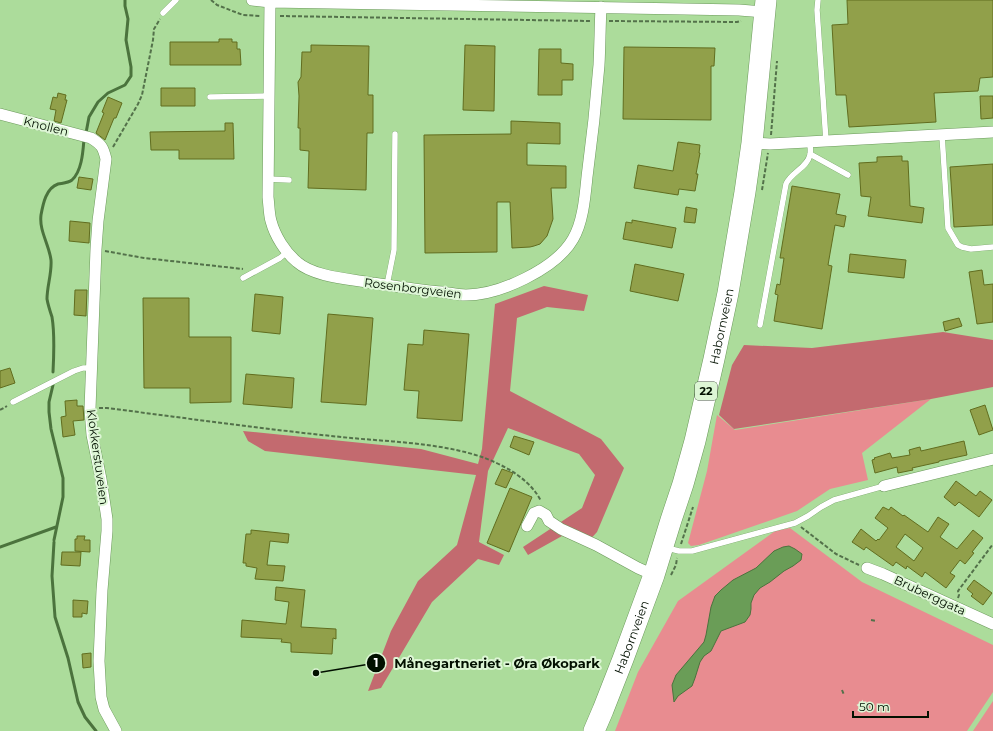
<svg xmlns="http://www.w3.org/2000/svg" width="993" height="731" viewBox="0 0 993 731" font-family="Montserrat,sans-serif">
<rect width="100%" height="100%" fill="#acdc9b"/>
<path fill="#e88c90" d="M931,399L862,453L868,480L830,489L797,511L699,545L691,546L688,543L707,471L717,415L735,430Z
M790,528L862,582L993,645V692L967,731H615L638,672L678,601L775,531Z
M993,701V731H973Z"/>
<path fill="#c36a6f" d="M544,286L588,295L584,311L547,307L517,318L510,391L601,439L624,468L597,532L585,545L562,536L528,555L523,547L582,508L595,475L579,454L508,428L488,471L479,542L504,555L499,565L478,559L432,602L381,688L368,691L391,631L418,581L457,545L476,475L265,451L248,441L243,431L421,449L478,464L482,449L495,304Z
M943,332L993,340V387L931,399L734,429L719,415L732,365L744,345L812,348Z"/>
<path fill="#6a9d57" stroke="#4b733d" d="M789,546L795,549L802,554L801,560L793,566L784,571L770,582L760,588L754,595L751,603V609L750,615L745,622L721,631L711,651L704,656L700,662L695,678L692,686L678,696L674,702L672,685L676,675L704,642L706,635L711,607L715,596L721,590L733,580L756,568L774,551L783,547Z"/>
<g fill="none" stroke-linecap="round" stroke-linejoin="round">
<path stroke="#4b733d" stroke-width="3" d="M86,133L89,117L98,102L108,93L125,85L131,76V67L126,40L128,19L125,6V0
M53,372C54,353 55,335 52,317C50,311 48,305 47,299C47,286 52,273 51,260C49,244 39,231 41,215C43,204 46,188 58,184C63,183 68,183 72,180C82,171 83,151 84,139
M53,385L49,402V412L51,429L63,478V497L54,540
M54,542L52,576L55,617L68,658L78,702L85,717L96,731
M0,547L56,527"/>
</g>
<path fill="#91a04a" stroke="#616d1f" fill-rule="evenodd" d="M847,0H993V77L980,78L978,91L934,93L936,122L849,127L846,95H836L832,25L848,24Z
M219,39H232V42H237V49H240L241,65H170V42H219Z
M311,45L369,46L368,95H373V133H367L366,190L308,188L309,151L300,150V128H298L299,96L298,82L301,77L302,52H311Z
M465,45L495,46L494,111L463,110Z
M624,47L715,48L714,66H711V120L623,119Z
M539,49H561V63L573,64V80H562V95H538Z
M161,88H195V106H161Z
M58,93L66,95L65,100H67L61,123L54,121L56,110L50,109L53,97L57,98Z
M980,96H993V118L981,119Z
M108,97L122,103L116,118H114L105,140L96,133L104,113L102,112Z
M511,121L560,123V144L527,143V165L566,166V188H551L553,219L547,236L540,244L534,246L530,247L512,248L510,202H497V252L425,253L424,135L511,134Z
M225,123H233L234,159H179V150H151L150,132L225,131Z
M678,142L700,145L699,153H700L696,174H698L695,191L679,189L678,195L634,188L638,165L673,171Z
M902,156V161H908L910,206L924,208L922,223L868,216L871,197L861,196L859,163L877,162V157Z
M993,164V225L954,227L950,167Z
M79,177L93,179L91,190L77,188Z
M792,186L840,194L836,214L846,216L844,227L835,225L828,265L832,266L822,329L774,321L778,295L775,294L777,284L780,285L784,258H780Z
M686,207L697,209L695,223L684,222Z
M632,220L676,228L672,248L623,239L626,222L632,223Z
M70,221L90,223L89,243L69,241Z
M850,254L906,260L904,278L848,272Z
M635,264L684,274L678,301L630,291Z
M982,270L984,285L993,284V322L977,324L969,272Z
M75,290H87L86,316L74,315Z
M255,294L283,297L280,334L252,331Z
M143,298H189V337H231V402L190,403V388H144Z
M328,314L373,318L366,405L321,402Z
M959,318L962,326L945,331L943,322Z
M424,330L469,334L462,421L417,418L419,391L404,390L408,344L423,345Z
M10,368L15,383L0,388V371Z
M246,374L294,378L292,408L243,404Z
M77,400V406H83L84,420L73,421L75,435L63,437L61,417L66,416L65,401Z
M985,405L993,430L979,435L970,410Z
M514,436L534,442L529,455L510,447Z
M964,441L967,455L939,461V462L912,468L913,470L898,473L897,467L875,473L872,460L875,459L874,458L890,453L892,458L910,455L909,450L916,448L920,447L921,451Z
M502,469L513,473L506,488L495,484Z
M956,481L976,496L980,491L992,500L979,517L959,502L955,506L944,497Z
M510,488L532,497L509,552L487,543Z
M883,507L889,510L891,507L903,516L904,515L928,532L938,517L949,524L940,537L957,549L973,530L983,538L972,552L974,553L965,564L960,560L950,573L955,576L946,588L925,572L922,577L907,566L906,569L896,562L893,566L866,547L864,550L852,542L861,529L876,541L878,539L879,540L888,528L875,518ZM905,534L923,548L914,561L896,547Z
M251,530L289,534L288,543L270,541L267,565L285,566L283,581L255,579L257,568L246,566V563H243L246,534H251Z
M77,536H85L84,540H90V552L75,551V539H77Z
M62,552H81L80,566L61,565Z
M974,580L992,593L983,605L971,596L973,594L967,589Z
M276,587L305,590L301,627L336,629V639L333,638L332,654L291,652V643L281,642L282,639L241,637L242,620L286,624L289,602L275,600Z
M73,600L88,601L87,614L82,613V617H73Z
M91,653V667L83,668L82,654Z"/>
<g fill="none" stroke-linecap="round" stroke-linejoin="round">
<g stroke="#6b995b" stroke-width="6">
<path id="lane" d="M818,0L817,10L826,141
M163,13L176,0
M210,97L269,96
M942,135L948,228L958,245L962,247L971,249L993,247
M810,154L848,175
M268,179L289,180
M243,278L280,258L287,252
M387,285L394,250L395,134
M760,325L786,184C791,172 807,168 810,155C811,151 810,146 810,142
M13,402L74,371L83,368H91
M667,548L679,551H692L795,523L808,516L821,507L834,500L884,486"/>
</g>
<g stroke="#6b995b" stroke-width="12">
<path id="street" d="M252,0L270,2L684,9L739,10L765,12
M270,2L268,197C269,205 269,214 271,221C275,236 285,252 297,262C314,277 350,279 372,283C395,286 418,290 442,292C449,293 458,295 466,295C499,295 556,269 573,239C583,222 585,197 587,177C592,140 596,103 599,65C600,46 600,27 601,7
M0,114L91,138C102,145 103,147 106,159L98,221L96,249L90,409L92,435L101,479L107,519V531L102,590L99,661L101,697L104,709L116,731
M752,143L770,144L993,132
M884,486L993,459
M527,526L534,513L539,511L546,515L549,521L561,529L596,545L638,568L654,575
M867,568L883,574L993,624"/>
</g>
<g stroke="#6b995b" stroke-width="22">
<g id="highway">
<path id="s1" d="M594,731L603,710L623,659L654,575L671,520L683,484L695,441L714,359L728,293L745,192L752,143L766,0"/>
</g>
</g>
<path stroke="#53714a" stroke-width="2" stroke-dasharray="4 2" stroke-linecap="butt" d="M211,0L217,5L243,15L260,16
M280,16L590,21
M609,21L737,22L741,21
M771,135L777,61
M113,147L138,104L142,95L153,40L154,29L160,19
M762,190L768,153
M105,251L144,258L243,269
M99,408H107C185,418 263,429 341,437C388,442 437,442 482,457C504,465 530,479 541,501
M0,410L7,406
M801,527L836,554L859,565
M681,544L693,507
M671,575L676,565L677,558
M958,598L959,595L958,591L993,544
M871,620L877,621
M842,690L844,695"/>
<use href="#lane" stroke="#fff" stroke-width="5.5"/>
<use href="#street" stroke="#fff" stroke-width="11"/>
<use href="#highway" stroke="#fff" stroke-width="21"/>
</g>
<g text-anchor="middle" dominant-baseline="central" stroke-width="4" stroke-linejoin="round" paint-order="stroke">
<rect fill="#ddf6d5" stroke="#445540" stroke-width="1" x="695" y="382" width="22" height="18" rx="3"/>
<g font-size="11" font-weight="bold" fill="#021000">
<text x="706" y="391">22</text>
</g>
<g font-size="12" fill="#021000" stroke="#ddf6d5">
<text transform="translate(46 126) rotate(14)">Knollen</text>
<text transform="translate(413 288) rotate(7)">Rosenborgveien</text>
<text stroke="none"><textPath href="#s1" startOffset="425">Habornveien</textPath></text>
<text transform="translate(98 457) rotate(82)">Klokkerstuveien</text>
<text transform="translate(930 595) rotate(25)">Bruberggata</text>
<text stroke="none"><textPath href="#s1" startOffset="101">Habornveien</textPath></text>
</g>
</g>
<path fill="none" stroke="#021000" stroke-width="1.5" d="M316 673L376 663"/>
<g fill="#021000" stroke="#ddf6d5" stroke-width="1.5">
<circle cx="316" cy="673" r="4"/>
<circle cx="376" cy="663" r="10"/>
</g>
<g font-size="12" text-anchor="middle" font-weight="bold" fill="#fff">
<text x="376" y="667">1</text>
</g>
<g font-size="13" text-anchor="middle" font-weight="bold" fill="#021000" stroke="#ddf6d5" stroke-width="4" stroke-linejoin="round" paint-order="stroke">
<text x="497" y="668">Månegartneriet - Øra Økopark</text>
</g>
<path d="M853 711v6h75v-6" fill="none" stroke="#021000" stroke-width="2"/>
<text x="859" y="711" font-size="12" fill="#021000" stroke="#ddf6d5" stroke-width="3" paint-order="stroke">50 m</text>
</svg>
